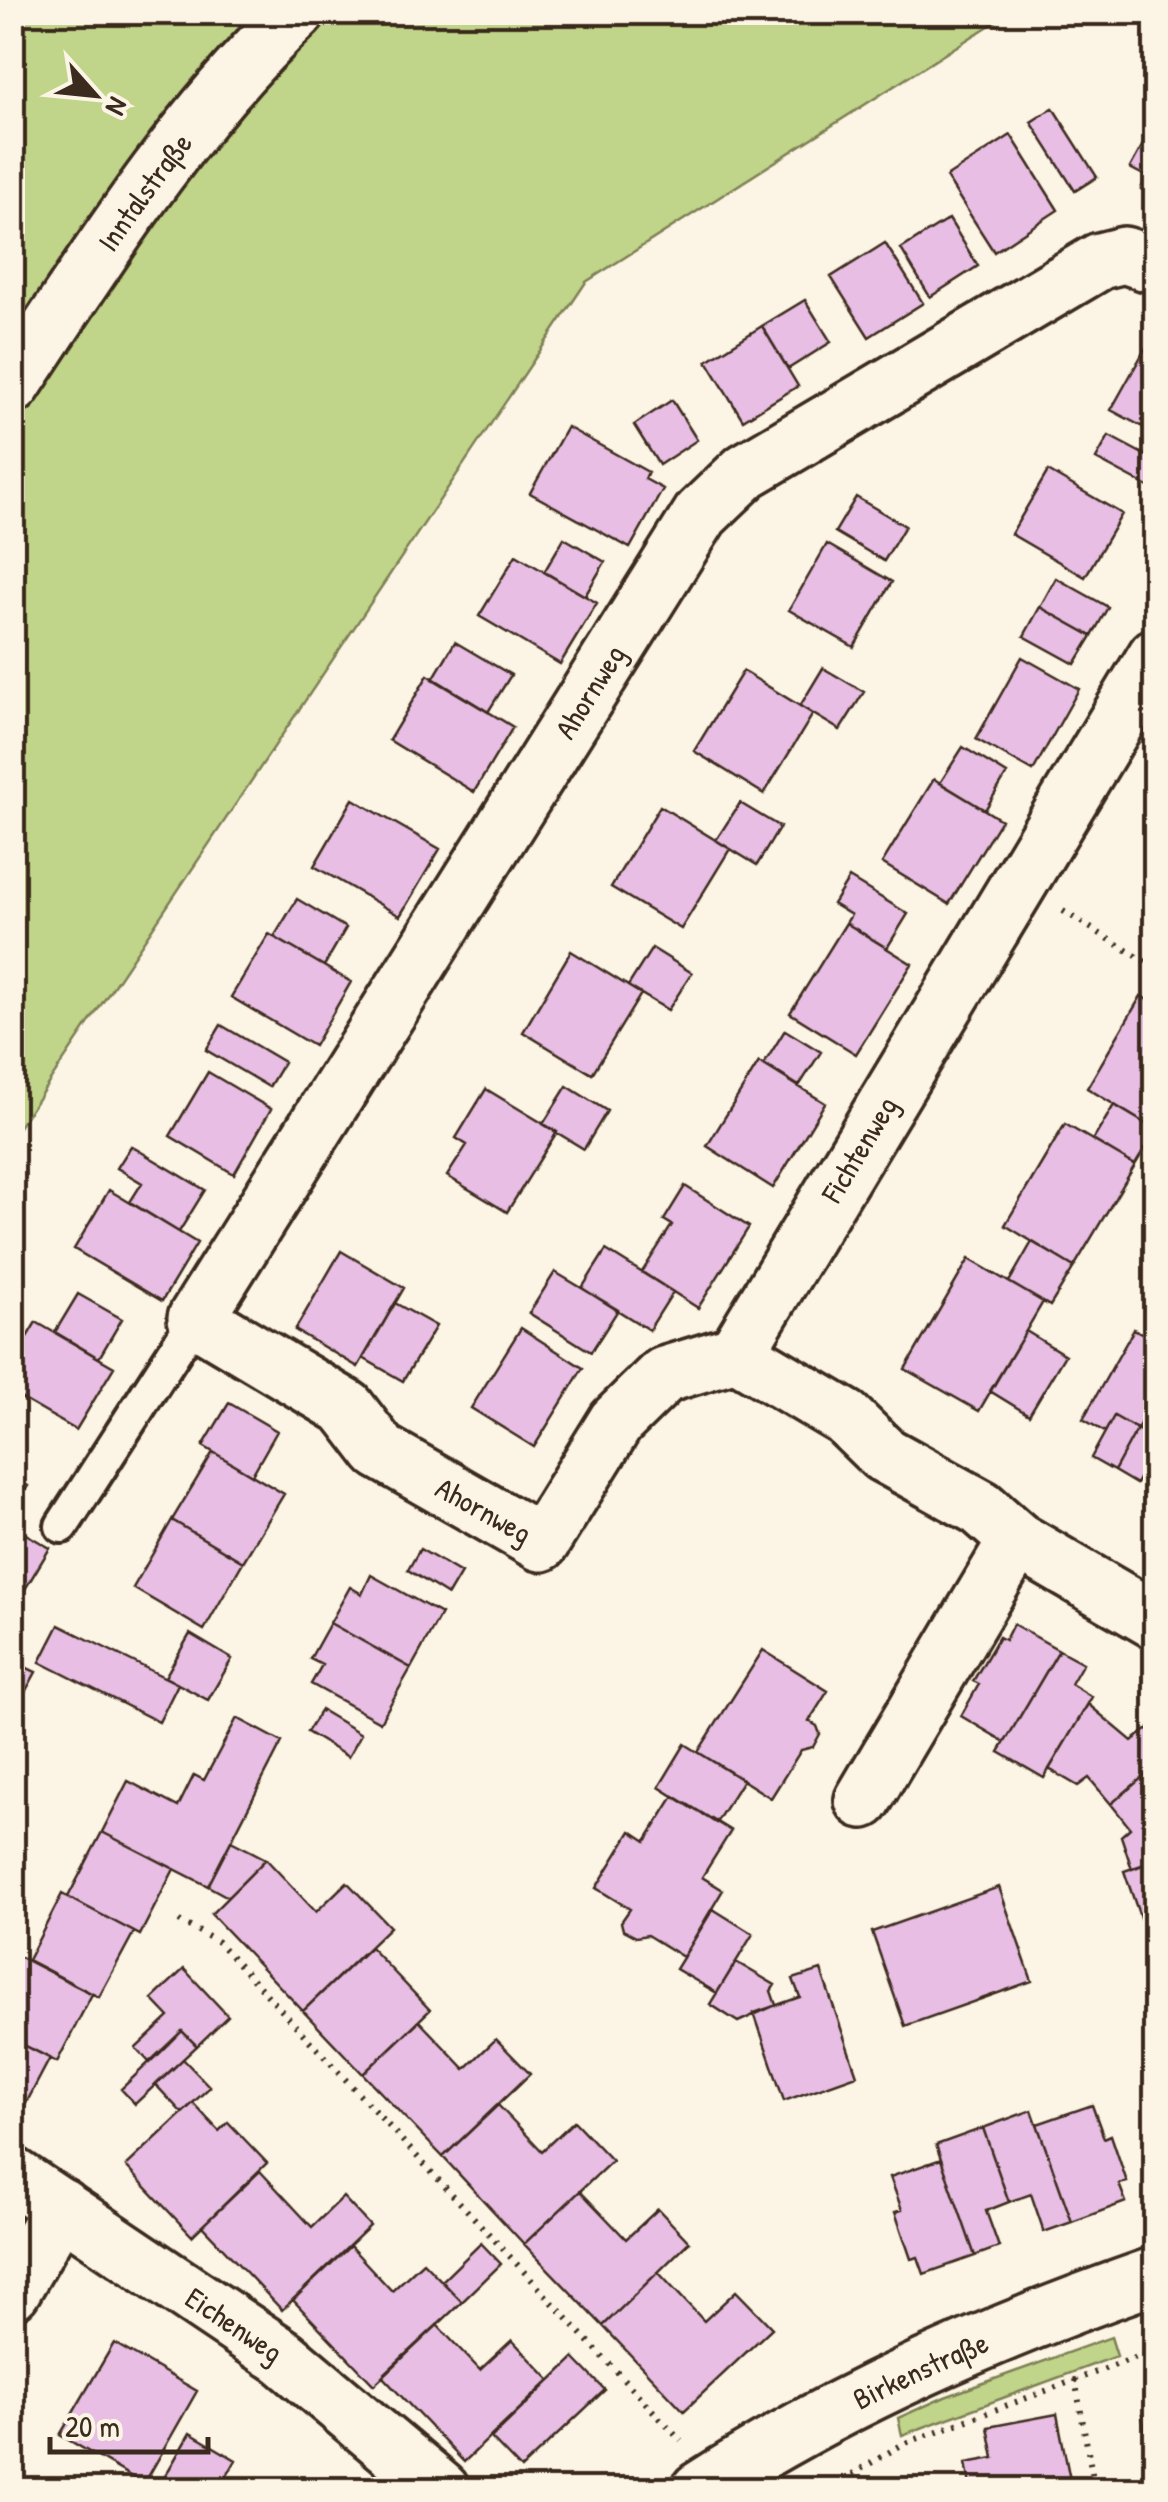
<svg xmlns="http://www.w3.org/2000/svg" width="1168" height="2502" viewBox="0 0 1168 2502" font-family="'Patrick Hand',sans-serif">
<rect width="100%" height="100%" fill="#fcf5e5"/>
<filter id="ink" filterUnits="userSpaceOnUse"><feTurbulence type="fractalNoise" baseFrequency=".01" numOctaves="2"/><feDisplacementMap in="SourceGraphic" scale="20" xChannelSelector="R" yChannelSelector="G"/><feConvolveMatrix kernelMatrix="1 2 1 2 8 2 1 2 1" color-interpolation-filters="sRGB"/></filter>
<g filter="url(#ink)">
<path fill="#c0d58a" stroke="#7e8054" stroke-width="2.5" d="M13,13H263L13,346Z
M327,13H1009L586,282L13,1136V426C49,368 89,312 129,255C190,169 252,86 327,13Z
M1111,2337L1117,2356L902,2435L898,2418L945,2397Z"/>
<path fill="#e9bee4" stroke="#3b2a1e" stroke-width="2.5" d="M1053,108L1097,177L1075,191L1031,122Z
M1011,135L1058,210L994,252L946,177Z
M1146,139L1156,144V198L1141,189L1147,177L1130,168Z
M949,219L978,266L930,297L901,249Z
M885,243L923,303L869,337L831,277Z
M805,300L831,342L788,369L762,326Z
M762,326L798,386L743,420L707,361Z
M1145,349L1156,354V434L1111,410Z
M672,400L697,440L659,465L634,425Z
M567,427L648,472L645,479L663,489L630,548L530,493Z
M1109,436L1156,461V491L1096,459Z
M1048,471L1122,514L1085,577L1011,534Z
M856,497L905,526L884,561L835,532Z
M564,538L605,562L585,596L544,572Z
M827,544L892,582L854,647L789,610Z
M516,555L597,603L560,664L479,616Z
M1056,578L1108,607L1092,636L1040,607Z
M1040,607L1092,636L1075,664L1024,636Z
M455,642L511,675L488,712L433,679Z
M1022,657L1079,689L1033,771L976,739Z
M823,668L864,692L840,730L800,706Z
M743,671L813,714L764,794L694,751Z
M428,675L513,727L474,792L389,740Z
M963,747L1007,774L985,810L940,783Z
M934,779L1001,820L949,904L882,863Z
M353,799L440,849L400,916L314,866Z
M740,803L780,827L757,865L716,840Z
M660,806L730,849L681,929L611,887Z
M849,878L908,914L887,948L846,923L851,915L833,904Z
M297,899L346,928L324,966L274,937Z
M846,923L912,964L856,1054L790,1013Z
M269,934L351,982L314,1046L231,997Z
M652,948L692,973L668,1010L628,986Z
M571,951L641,994L592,1074L523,1032Z
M1141,996L1156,1005V1130L1087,1088Z
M221,1025L284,1062L269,1087L206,1050Z
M785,1030L821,1052L799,1086L764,1064Z
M759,1062L825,1103L773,1188L707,1146Z
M208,1072L271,1109L234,1174L170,1136Z
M567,1086L607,1111L584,1149L543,1124Z
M486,1089L557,1132L507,1212L447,1176L467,1145L456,1138Z
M1114,1105L1156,1130L1135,1165L1093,1140Z
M1065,1124L1135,1165L1074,1267L1005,1225Z
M131,1146L205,1190L179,1232L130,1202L142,1183L117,1168Z
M685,1186L749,1227L698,1308L642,1272L672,1225L664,1220Z
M109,1190L197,1243L162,1301L74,1249Z
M1032,1242L1074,1267L1050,1306L1009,1282Z
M606,1250L673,1292L649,1330L582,1288Z
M341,1251L404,1288L358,1367L295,1330Z
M969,1259L1043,1302L979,1411L905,1369Z
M555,1272L618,1310L591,1352L529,1313Z
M78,1294L122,1319L99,1358L55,1332Z
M395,1303L436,1326L403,1381L363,1358Z
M36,1322L114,1367L76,1430L12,1393V1362Z
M521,1328L583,1368L534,1447L471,1408Z
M1134,1329L1156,1341V1397L1137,1429L1114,1416L1105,1432L1083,1419Z
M1026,1331L1065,1355L1029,1415L990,1391Z
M1156,1397V1440L1137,1429Z
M229,1403L277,1431L252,1475L203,1446Z
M1114,1416L1137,1429L1114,1471L1091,1458Z
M1137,1429L1156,1440V1450L1136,1484L1114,1471Z
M213,1452L284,1494L243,1562L172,1520Z
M12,1477L28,1486L12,1510Z
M172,1520L243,1562L204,1630L133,1588Z
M12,1526L50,1548L16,1604L12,1602Z
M420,1549L461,1573L448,1595L408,1570Z
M371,1575L441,1614L411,1668L330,1623L350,1587L362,1594Z
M330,1623L411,1668L380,1722L311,1684L322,1665L310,1659Z
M1013,1624L1059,1650L1005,1742L961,1716L979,1684L973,1681L999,1637L1005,1640Z
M59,1625L178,1684L159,1722L40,1662Z
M190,1634L232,1659L208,1700L165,1677Z
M763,1650L828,1691L809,1721L817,1726L820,1734L813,1747L801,1750L771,1798L698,1752Z
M1059,1650L1083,1663L1071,1684L1092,1697L1044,1778L999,1752Z
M12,1661L36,1672L12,1716Z
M1088,1704L1132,1741L1156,1723V1766L1111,1804L1089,1778L1078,1786L1049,1769Z
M321,1710L361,1734L348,1757L307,1732Z
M237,1718L282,1742L208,1886L102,1832L128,1781L178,1807L194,1775L204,1780Z
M685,1744L743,1780L716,1823L659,1787Z
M1156,1766V1860L1132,1869L1121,1836L1130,1828L1111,1804Z
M674,1796L731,1831L702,1877L723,1890L683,1957L647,1935L636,1937L623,1930L621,1922L630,1909L596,1888L631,1831L646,1841Z
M102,1832L174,1869L140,1935L68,1897Z
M231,1841L266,1859L228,1897L208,1886Z
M266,1859L316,1912L347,1882L390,1927L303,2011L211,1914Z
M1156,1860V1915L1141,1920L1124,1871Z
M999,1887L1032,1981L905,2026L872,1932Z
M62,1894L134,1932L99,1997L28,1960Z
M713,1909L753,1934L717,1993L676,1969Z
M1156,1915V1961L1141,1920Z
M370,1947L430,2010L363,2074L303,2011Z
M18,1956L92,1994L57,2062L12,2039V1967Z
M736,1962L775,1985L771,1991L776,2005L738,2022L710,2004Z
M184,1969L228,2016L197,2046L182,2031L150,2063L136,2048L169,2017L152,1999Z
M821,1970L857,2075L784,2101L754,2013L800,1997L793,1979Z
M419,2021L465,2069L496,2039L530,2074L443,2157L363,2074Z
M182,2031L197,2046L135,2104L121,2089Z
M12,2039L50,2058L22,2111L12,2106Z
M183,2059L210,2087L182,2113L156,2085Z
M193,2103L219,2131L228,2122L267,2163L192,2236L126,2166Z
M498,2105L542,2151L574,2121L612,2161L524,2244L443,2157Z
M1092,2105L1104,2138L1111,2135L1127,2182L1119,2184L1126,2202L1072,2222L1037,2124Z
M1032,2110L1072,2222L1044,2232L1031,2194L1009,2202L983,2128Z
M983,2128L1009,2202L986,2211L999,2247L975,2256L936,2145Z
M941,2159L975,2256L924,2274L918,2257L911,2259L895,2212L902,2210L890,2177Z
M260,2171L312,2227L343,2197L370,2226L282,2310L202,2226Z
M580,2191L626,2239L658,2209L689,2242L603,2326L524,2244Z
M481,2243L501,2264L462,2302L442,2281Z
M350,2246L392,2291L423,2262L462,2302L374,2385L293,2300Z
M658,2272L704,2321L736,2291L772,2328L684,2411L603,2326Z
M437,2325L480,2370L512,2340L550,2380L464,2462L382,2376Z
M114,2343L197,2391L144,2484L60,2435Z
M574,2358L605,2390L521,2469L491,2438Z
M1156,2413V2457L1150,2458L1142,2415Z
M1057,2414L1072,2490H971L966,2463L994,2458L988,2427Z
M190,2433L236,2460L219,2490H157Z"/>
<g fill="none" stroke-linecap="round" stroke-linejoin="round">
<g stroke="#3b2a1e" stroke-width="40">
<path id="lane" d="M62,1526L196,1318"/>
</g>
<g stroke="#3b2a1e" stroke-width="62">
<g id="street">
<path id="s1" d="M736,1353L664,1375L616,1422L541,1543L380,1451L347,1408L196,1318L701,514L746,471L1100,261L1124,255L1156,266"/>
<path id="s2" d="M736,1353L1156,656"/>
<path d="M736,1353L846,1418L883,1454L981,1508L1017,1540L1156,1621"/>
<path d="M863,1800L1017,1540"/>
<path id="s3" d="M12,2175L283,2357L441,2490"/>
<path d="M12,2291L61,2207"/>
<path id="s4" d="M699,2490C841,2398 996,2331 1156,2275"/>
</g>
</g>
<g stroke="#3b2a1e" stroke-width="62">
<g id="secondary">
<path id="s5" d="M12,386C98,256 183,120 297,12"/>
</g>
</g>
<path stroke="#3b2a1e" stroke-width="6" stroke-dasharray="2.5 8" stroke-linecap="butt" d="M1063,911L1156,968
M179,1921L218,1942L681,2441
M1075,2379L1095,2490
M825,2490L903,2444L1156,2350"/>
<use href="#lane" stroke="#fcf5e5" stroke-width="32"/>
<use href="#street" stroke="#fcf5e5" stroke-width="55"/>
<use href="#secondary" stroke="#fcf5e5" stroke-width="55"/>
</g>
</g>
<g text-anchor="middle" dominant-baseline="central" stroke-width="8" stroke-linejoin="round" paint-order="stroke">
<g font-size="30" fill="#3b2a1e" stroke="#fcf5e5">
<text stroke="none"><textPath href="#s5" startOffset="235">Inntalstraße</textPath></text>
<text stroke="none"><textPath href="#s1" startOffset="1440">Ahornweg</textPath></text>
<text stroke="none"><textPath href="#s2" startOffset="238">Fichtenweg</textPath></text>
<text transform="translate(484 1510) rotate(29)">Ahornweg</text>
<text stroke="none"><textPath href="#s3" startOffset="268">Eichenweg</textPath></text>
<text stroke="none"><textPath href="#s4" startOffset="252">Birkenstraße</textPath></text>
</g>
</g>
<rect width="1168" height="2502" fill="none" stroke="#fcf5e5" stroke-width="50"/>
<rect x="25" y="25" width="1118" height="2452" fill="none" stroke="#3b2a1e" stroke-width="4" filter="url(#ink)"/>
<g transform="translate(95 95) rotate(117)" stroke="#fcf5e5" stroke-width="8" paint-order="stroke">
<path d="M0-8L18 38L0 25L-18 38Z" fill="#3b2a1e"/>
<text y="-15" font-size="28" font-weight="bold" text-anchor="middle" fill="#3b2a1e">N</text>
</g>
<path d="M50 2437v15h158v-15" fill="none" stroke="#3b2a1e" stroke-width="5"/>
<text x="65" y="2437" font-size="30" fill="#3b2a1e" stroke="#fcf5e5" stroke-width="8" paint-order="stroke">20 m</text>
</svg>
